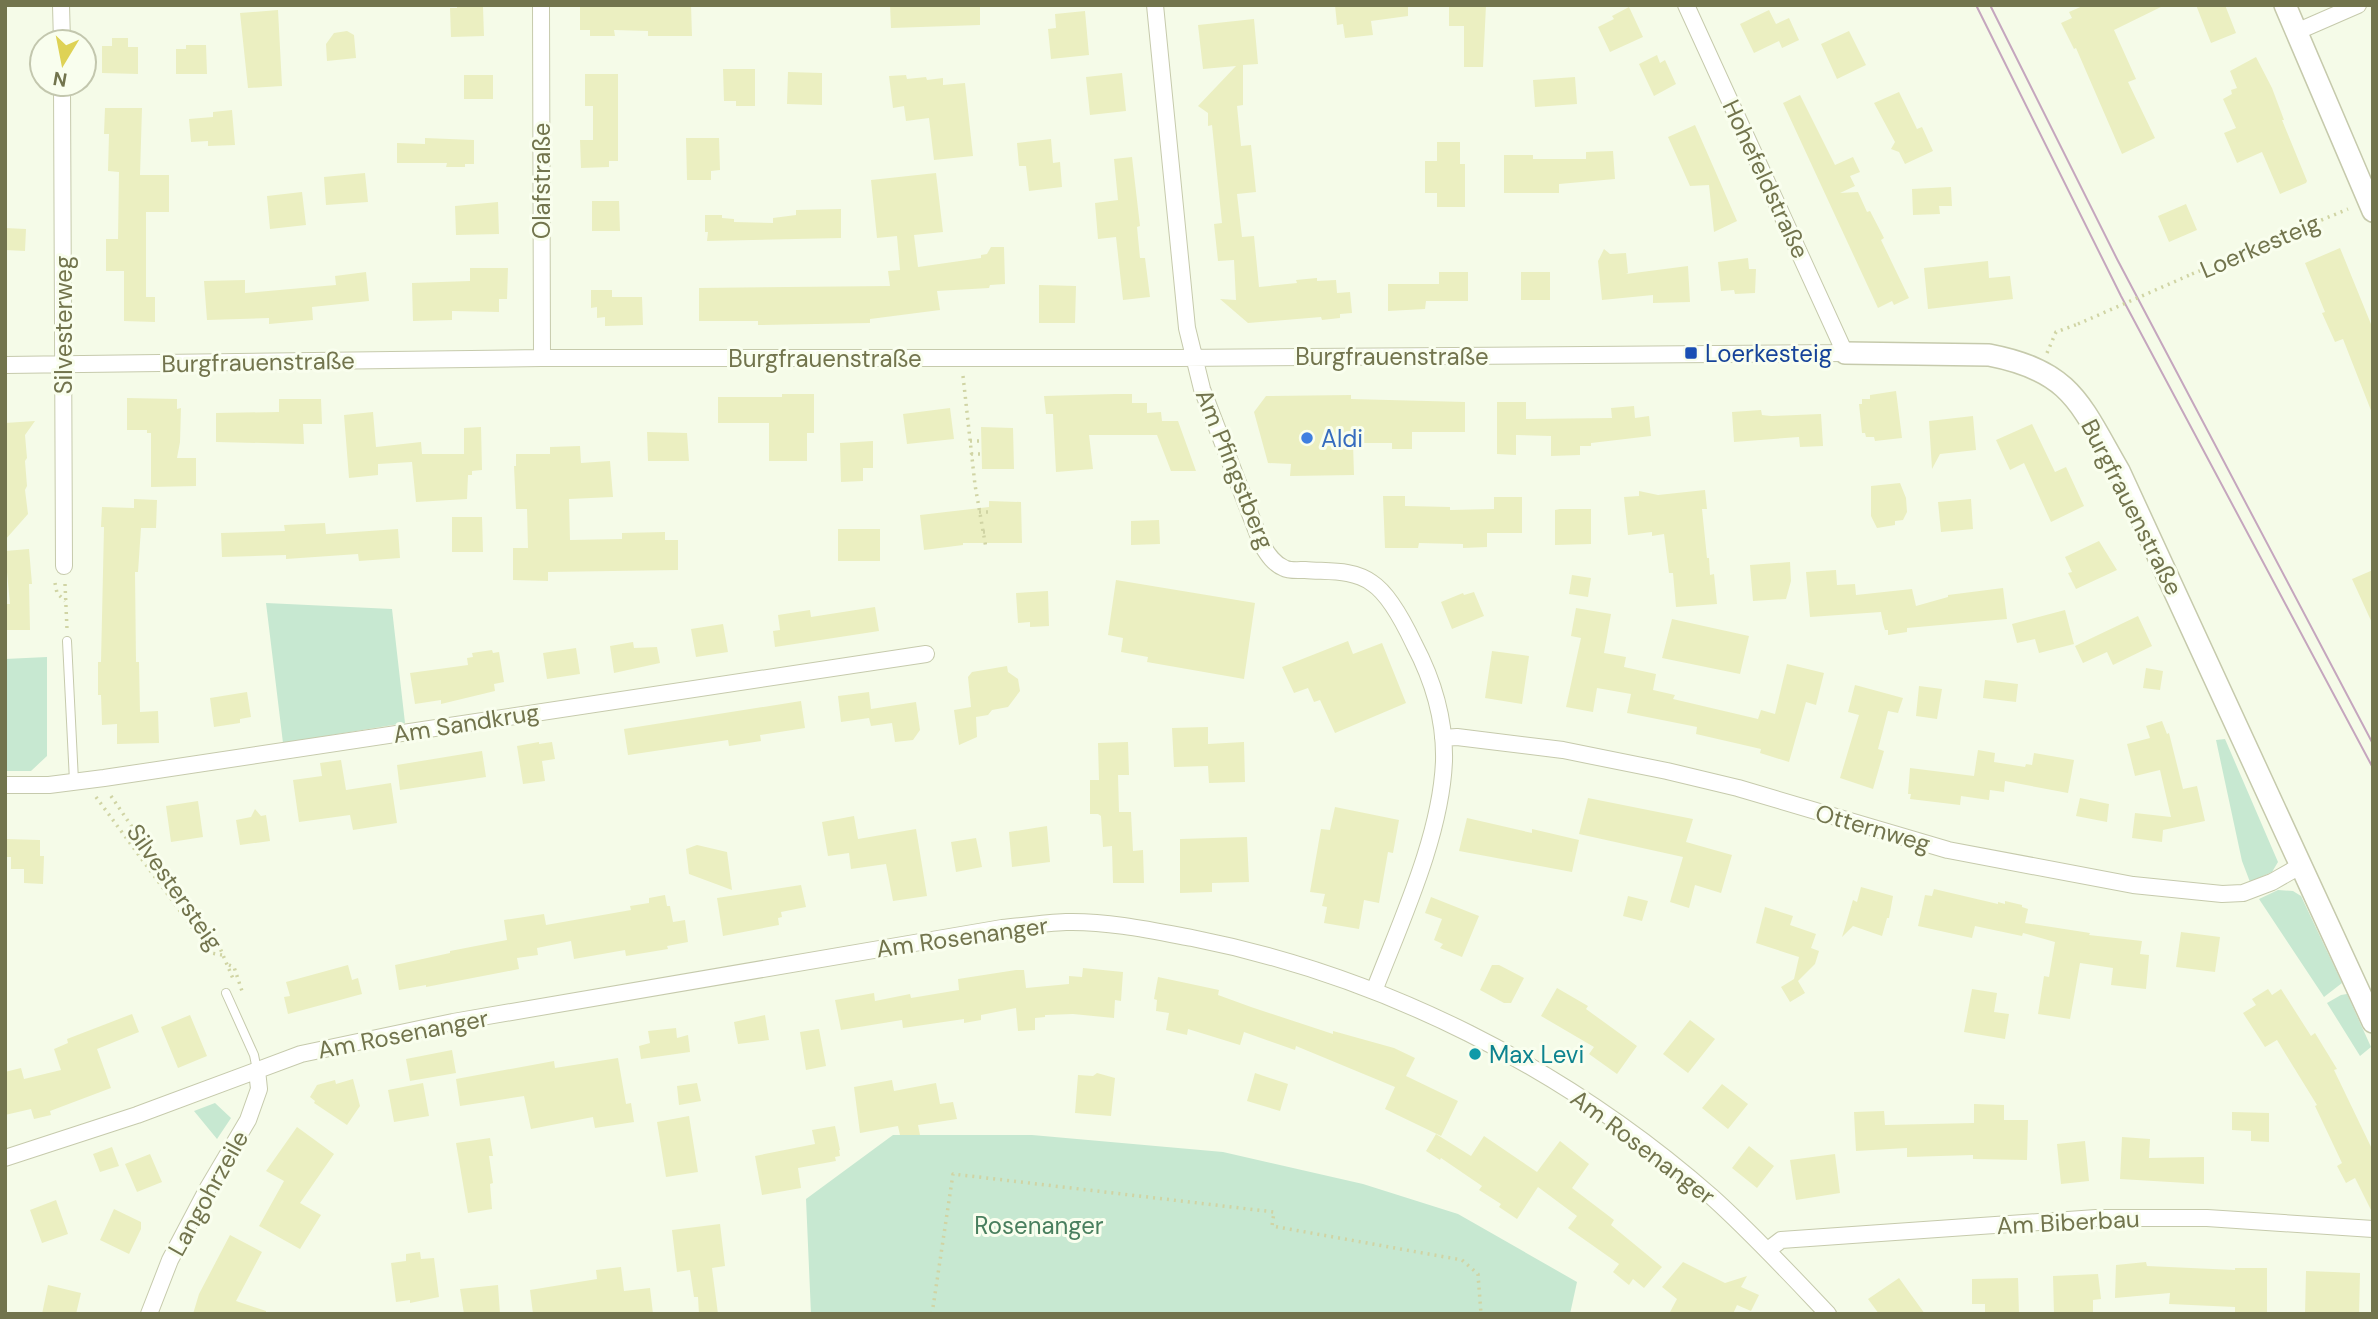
<svg xmlns="http://www.w3.org/2000/svg" width="2378" height="1319" viewBox="0 0 2378 1319" font-family="'DM Sans',sans-serif">
<rect width="100%" height="100%" fill="#f5fbe8"/>
<path fill="#c7e8d1" d="M266,603L392,609L405,723L283,743Z
M47,657V756L31,771H5V659Z
M2225,739L2278,862L2272,872L2250,882L2242,861L2216,740Z
M2278,890L2293,891L2301,896L2342,983L2324,997L2259,899Z
M2347,994L2371,1047L2360,1056L2327,1003L2341,995Z
M215,1103L231,1118L217,1139L194,1111Z
M893,1135H1032L1223,1152L1363,1184L1458,1214L1577,1282L1570,1314H811L806,1199Z"/>
<path fill="#ebefc1" d="M457,5L483,7L484,36L451,37L450,8H457Z
M580,5H691L692,36H648V31L614,30L615,36H590V30H580Z
M890,5H975L980,6V25L891,28Z
M1335,5H1408V16L1371,21L1373,35L1345,38L1343,24L1337,25Z
M1462,5H1486L1483,67H1464V26H1449V7Z
M2085,5H2165L2114,30L2136,79L2128,82L2155,138L2122,154L2076,48L2074,49L2061,23L2072,18L2069,12Z
M2196,5H2225L2236,33L2211,43Z
M1629,7L1643,37L1610,52L1598,27L1614,19L1612,16Z
M278,10L282,86L248,88L240,13Z
M1769,10L1776,24L1789,18L1799,40L1782,48L1779,41L1754,53L1740,24Z
M1085,11L1089,55L1051,59L1048,29L1056,28L1055,14Z
M1254,19L1258,64L1243,65V105L1237,106L1241,146L1251,145L1256,192L1237,194L1242,237L1254,236L1259,287L1297,283L1296,280L1317,278V281L1336,280L1337,293L1350,292L1352,313L1340,314V318L1322,320L1321,317L1248,323L1220,299L1236,300L1234,260L1218,261L1214,224L1222,223L1212,125L1208,126V113L1198,106L1236,66L1203,69L1198,25Z
M347,31L354,35L356,58L327,61L326,44L334,33Z
M1849,31L1866,65L1837,79L1821,44Z
M112,38H128V47H138V74L102,73V46H112Z
M186,45H206L207,74H176V49H186Z
M1657,55L1660,63L1665,60L1676,84L1654,96L1639,64Z
M2256,57L2272,88L2284,120H2282L2307,181L2306,183L2280,194L2262,152L2237,163L2224,133L2236,128L2223,99L2232,94L2231,90L2237,88L2230,71Z
M723,69H755V106H736V101H724Z
M788,72L822,73V105L787,104Z
M1122,73L1126,111L1090,115L1086,77Z
M585,74H618V161H609V167L581,168L580,140H593V106H585Z
M464,75H493V99H464Z
M906,75L907,79L926,77L927,80L943,78V85L965,83L973,156L934,160L929,118L906,121L904,106L893,108L889,76Z
M1575,77L1577,104L1535,107L1533,80Z
M1899,92L1917,129L1922,127L1933,151L1905,164L1899,152L1891,149L1895,142L1874,103Z
M1800,95L1835,165L1853,157L1860,172L1850,176L1855,186L1840,193L1858,192L1867,212L1870,211L1884,238L1881,240L1909,298L1894,305L1892,301L1878,308L1783,103Z
M105,108H142L140,175H169V212H146V297H155V322L124,321V271H106V239H118L119,172L108,171L109,134H104Z
M232,110L235,145L208,146V141L191,142L189,119L213,117V112Z
M1695,125L1737,221L1714,232L1709,185L1690,186L1668,137Z
M425,138L474,140V164H465V167H446L447,163H397V143L425,144Z
M686,138H719L720,170L711,171V180H687Z
M1051,139L1053,163L1060,162L1062,187L1029,191L1026,166H1019L1017,143Z
M1437,142H1460V164H1465V207H1437V193H1425V161H1437Z
M1613,151L1615,179L1559,184V193H1504V155H1533V159H1586V152Z
M1132,157L1140,226L1137,227L1140,258H1145L1150,297L1123,300L1116,237L1098,239L1095,203L1118,200L1114,159Z
M365,173L368,202L326,205L324,177Z
M936,173L943,232L914,235L918,267L981,258V255L987,254L991,247H1004L1005,284L990,285L989,288L937,291L940,310L870,319V323L758,325V321H699V288L890,286L888,271L900,270L897,236L877,238L871,180Z
M1951,187L1952,206H1939L1940,214L1913,215L1912,189Z
M302,192L306,225L270,229L267,196Z
M592,201H619L620,231H592Z
M498,202L499,234L456,235L455,206Z
M2186,204L2197,230L2169,242L2158,216Z
M841,209V238L707,241L708,232H705V215H722V218L734,219V222L773,223V218L796,215V210Z
M5,228L26,229L25,251L5,250Z
M2340,248L2373,329L2372,413L2343,339L2335,342L2322,313L2325,312L2305,263Z
M1604,249L1610,254L1626,253L1628,273L1626,274L1688,266L1690,302L1653,303V295L1602,300L1598,261Z
M1748,258L1749,269H1756L1755,293L1735,294L1734,290L1721,291L1718,262Z
M1988,261L1989,278L2010,276L2013,299L1928,309L1924,268Z
M470,268H508L507,299H499V312L452,311V320L413,321L412,283L470,281Z
M366,272L369,301L312,307L313,320L269,324V318L207,320L204,281L245,280V293L336,285L335,276Z
M1439,272H1468V301H1426L1425,309L1388,311V284H1439Z
M1521,272H1550V300H1521Z
M1039,285L1076,286L1075,323H1039Z
M591,290H612V297H642L643,325L605,326V317L597,318V307L591,308Z
M1896,391L1902,438L1875,441L1874,437H1866L1865,433H1862L1859,404H1862V399H1870V395Z
M782,394H814V433H807V461H769V423H718V397H782Z
M1115,394H1132V403H1147V413L1161,412L1162,421H1178L1196,471H1171L1157,435H1089L1093,469L1056,472L1053,414H1046L1044,396Z
M1351,395V399L1465,402V432H1412V449H1392V443H1353L1354,475L1290,476L1291,464L1268,463L1254,412L1266,396Z
M127,398L177,399V409L181,408L180,442L177,458H196V486L151,487V433H147V430H127Z
M279,399H321L322,424H303L304,444L216,442V413L279,412Z
M1497,402H1526V419L1612,418L1611,408L1634,406L1635,418L1649,416L1651,436L1591,443V446H1580V455L1551,456V436L1516,435V455L1497,454Z
M950,408L954,439L907,444L903,414Z
M1761,410L1762,415L1771,416L1821,414L1823,446L1800,447L1799,437L1734,442L1732,412Z
M373,412L376,447L421,442L422,454H464V428L481,427L482,470L472,471V475H468L467,499L416,502L412,462L378,464V475L349,478L344,415Z
M1973,416L1976,450L1940,454L1932,469L1929,421Z
M35,421L25,435L27,458L25,461L27,486L25,490L28,514L5,540V423Z
M2032,424L2055,472L2066,467L2084,506L2051,522L2024,463L2010,470L1996,440Z
M981,427L1013,428L1014,469H982Z
M647,432L687,433L689,461H648Z
M873,441V468H863V481L841,482L840,443Z
M580,446L581,463L610,461L613,497L569,499L570,540L622,539V533L665,532V540H678V570L548,572V581L513,580V548H528L527,509H516L514,466H516V454H550V447Z
M1900,483L1906,498L1907,512L1903,520L1895,521V525L1877,528L1871,516V486Z
M1705,490L1707,509H1702L1707,558H1709L1710,575L1714,574L1717,604L1676,607L1673,573H1669L1664,534L1652,536V532L1628,535L1624,497L1639,496V491L1658,495Z
M1383,496H1405V506L1450,507V510L1494,509V497H1522V533H1487V547L1463,548V544L1419,543L1418,548H1385Z
M134,499L157,500L156,528H141L138,572H135L136,662H139L140,712L158,711L159,743L117,744V724L102,725L101,695H98V662H101L104,527H101L102,507L134,508Z
M1971,499L1973,529L1941,532L1938,502Z
M989,501L1021,502L1022,543H963V545L924,550L920,515L989,507Z
M1560,509H1591V544L1555,545V510Z
M452,517H482L483,552H452Z
M1159,520L1160,544L1131,545V521Z
M325,523L326,534L398,529L400,558L359,561L358,554L286,559V555L222,557L221,533L285,531L284,525Z
M838,529H880V561H838Z
M2099,541L2117,570L2076,589L2068,573L2072,572L2065,557Z
M29,549L32,584H29L30,630H5V604H10L5,551Z
M1790,562L1791,581L1786,599L1753,601L1750,565Z
M1836,570L1837,585L1855,584L1856,595L1912,589L1916,606L1948,597V595L2003,588L2007,619L1907,628V632L1888,635V630H1885L1883,623L1881,612L1810,617L1806,572Z
M2373,570V625L2352,579Z
M1572,575L1591,578L1588,597L1569,594Z
M1116,580L1255,603L1244,679L1147,662L1148,657L1121,652L1123,638L1108,635Z
M1048,591L1049,626L1030,627V622L1018,623L1016,593Z
M1474,592L1484,616L1452,629L1441,602L1463,593L1464,595Z
M875,607L879,631L775,647L773,631L780,630L778,615L810,610L811,617Z
M1576,608L1611,614L1604,653L1626,657L1624,667L1656,674L1653,690L1675,695L1673,699L1758,719L1761,710L1775,714L1787,664L1824,673L1816,705L1806,702L1789,762L1760,753L1761,749L1696,734L1697,727L1627,713L1631,694L1597,688L1593,712L1566,707L1581,638L1571,636Z
M2065,610L2074,644L2039,653L2035,639L2017,643L2012,624Z
M2138,616L2152,646L2113,665L2107,652L2083,663L2075,646Z
M1672,619L1749,636L1740,674L1662,658Z
M723,624L728,652L696,657L691,629Z
M1348,641L1353,654L1382,643L1406,703L1335,733L1320,700L1314,702L1308,688L1294,693L1282,667Z
M633,642L634,648L657,647L660,663L614,673L610,646Z
M576,648L580,674L547,679L543,653Z
M492,650L493,653L499,652L504,682L494,684L495,691L441,704V700L415,704L410,673L468,665L467,658L473,657L472,653Z
M1492,651L1529,656L1522,704L1485,698Z
M1007,666L1008,672L1018,679L1020,691L1008,707L992,710L988,715L976,717L977,737L959,745L954,710L971,707L968,677L972,672Z
M2146,668L2163,671L2160,690L2143,688Z
M1985,680L2018,684L2016,702L1983,698Z
M1855,685L1903,698L1898,713L1888,711L1878,749L1884,751L1873,789L1840,778L1859,715L1848,712Z
M1919,686L1942,689L1937,719L1916,716Z
M247,692L251,717L240,719V723L214,727L210,698Z
M869,692L871,709L916,702L920,730L913,740L895,742L892,723L871,726L869,718L841,722L838,696Z
M801,701L805,728L760,735L761,741L729,746L728,740L628,755L624,729Z
M2162,721L2167,734L2169,733L2183,789L2197,786L2205,821L2163,830L2162,842L2132,838L2135,813L2171,817L2160,770L2135,776L2127,744L2150,738L2146,726Z
M1208,727V744L1244,742L1245,782L1209,783L1208,766L1174,767L1172,728Z
M539,742V744L552,742L555,759L542,761L545,781L523,784L517,746Z
M1128,742L1129,775H1118L1119,812H1131L1133,851L1143,850L1144,883H1113L1112,846L1103,847L1101,816L1098,814H1090V780H1099L1098,743Z
M1978,750L1995,753L1994,762L2025,767L2026,764L2032,765L2034,753L2074,760L2068,793L2005,781L2004,792L1990,790L1989,800L1961,796L1960,805L1910,799L1911,794H1908L1910,768L1974,776Z
M482,751L486,777L400,790L397,765Z
M341,760L346,790L391,783L397,823L353,830L350,815L299,822L293,780L322,776L320,763Z
M1588,798L1693,819L1686,842L1732,855L1721,893L1695,885L1689,908L1670,902L1683,857L1579,834Z
M2080,798L2109,804L2107,822L2076,816Z
M198,801L203,837L171,842L166,806Z
M1335,807L1399,820L1393,853L1388,852L1379,903L1364,900L1359,929L1324,923L1327,907L1322,906L1325,894L1310,892L1321,829L1330,830Z
M255,809L261,816L266,815L270,841L240,845L236,820L251,817Z
M854,816L858,839L916,829L927,896L893,901L886,864L851,869L849,853L828,856L822,822Z
M1467,818L1532,833V829L1579,840L1572,872L1459,851Z
M1047,826L1050,862L1012,867L1009,832Z
M1247,837L1249,882L1212,883V892L1180,893V839Z
M976,838L982,867L956,872L951,842Z
M5,839L40,840V856H44L43,884L24,883V869H11V857H5Z
M697,845L727,852L732,890L689,874L686,849Z
M801,885L806,907L781,912L782,917L778,918L779,925L723,936L717,898Z
M1861,887L1893,896L1889,918H1887L1882,936L1853,926L1842,937L1853,900L1857,902Z
M1934,889L1998,904V902L2005,904V901L2022,905V907L2028,909L2025,923L2090,933L2089,935L2142,941L2140,954L2149,955L2146,989L2111,985L2113,968L2080,963L2070,1019L2038,1014L2044,976L2049,977L2055,942L2023,933L2022,936L1975,926L1972,938L1918,926L1925,895L1932,896Z
M665,895L667,906H670L673,922L685,920L688,942L667,946L668,949L626,956L625,950L574,959L571,941L537,948L538,955L517,958L519,969L426,987V985L399,990L395,965L450,953V951L507,940L504,920L544,914L546,925L631,910L630,906L649,903V898Z
M1628,896L1648,901L1642,921L1623,916Z
M1431,897L1479,916L1462,957L1440,948L1443,944L1434,940L1442,919L1425,913Z
M1765,907L1793,916L1790,925L1816,934L1811,948L1819,951L1815,964L1798,981L1805,993L1790,1002L1781,987L1794,979L1799,957L1756,943Z
M2181,932L2220,937L2215,972L2176,967Z
M348,965L352,980L358,978L362,994L288,1014L284,997L290,996L286,982Z
M1492,965H1499L1524,978L1511,1003H1504L1480,990Z
M1083,968L1123,972L1121,1001L1115,1000L1114,1018L1073,1014L1045,1015V1017L1035,1018V1030L1018,1031L1016,1008L981,1015V1020L964,1023V1019L903,1028L902,1020L841,1030L835,1000L874,993L875,1001L910,994L911,998L959,990L958,979L1016,970H1024L1026,988L1069,984V976L1082,977Z
M1158,977L1219,990L1218,995L1251,1007L1333,1034V1031L1394,1048L1415,1058L1406,1076L1458,1101L1441,1136L1385,1109L1395,1087L1296,1046L1295,1050L1244,1032L1240,1045L1188,1029L1187,1035L1166,1030L1169,1013L1156,1011L1157,1000L1154,999Z
M1557,988L1588,1006L1586,1009L1637,1046L1617,1074L1589,1054L1594,1047L1541,1016Z
M1972,989L1997,993L1994,1012L2009,1014L2005,1039L1964,1032Z
M2268,989L2272,995L2281,989L2311,1036L2315,1033L2337,1069L2334,1070L2373,1151V1214L2355,1178L2346,1183L2337,1166L2342,1163L2315,1106L2317,1105L2277,1040L2265,1047L2243,1013L2256,1005L2252,999Z
M132,1014L139,1032L97,1049L111,1088L50,1111L51,1115L34,1119L31,1109L5,1115V1072L21,1068L24,1079L61,1070L54,1049L68,1043L67,1039Z
M190,1015L207,1056L178,1068L161,1027Z
M765,1015L769,1040L738,1044L734,1022Z
M1690,1020L1715,1039L1688,1073L1663,1054Z
M676,1028L677,1038L688,1035L690,1052L641,1059L639,1046L650,1043L648,1031Z
M819,1029L826,1066L806,1070L800,1032Z
M452,1050L456,1073L410,1081L406,1059Z
M618,1058L626,1104L631,1103L634,1122L595,1128L593,1117L531,1129L524,1096L460,1106L456,1079L554,1061L555,1068Z
M1097,1073L1115,1078L1111,1116L1075,1113L1078,1075L1093,1076Z
M1255,1073L1288,1084L1280,1111L1247,1101Z
M353,1079L360,1106L347,1125L314,1103L315,1101L310,1097L317,1085L335,1080L336,1084Z
M892,1080L894,1091L936,1083L940,1104L953,1102L957,1119L918,1125L920,1135H900L898,1126L860,1133L854,1087Z
M423,1083L429,1116L394,1122L388,1090Z
M697,1083L701,1101L679,1105L677,1086Z
M1722,1084L1748,1104L1728,1129L1702,1108Z
M1974,1104L2004,1105V1120H2028L2027,1160L1973,1159V1155L1907,1157V1148L1856,1151L1854,1112L1884,1111L1885,1125L1974,1123Z
M2232,1112L2269,1113V1142L2251,1141V1131L2232,1130Z
M689,1116L698,1172L666,1177L657,1122Z
M835,1126L840,1150H839L840,1156L835,1157L836,1161L798,1168L801,1188L762,1195L755,1156L815,1144L812,1130Z
M297,1127L334,1154L300,1203L321,1215L300,1249L259,1226L284,1181L266,1171Z
M1436,1134L1471,1156L1484,1136L1537,1172L1560,1141L1589,1164L1572,1188L1614,1220L1611,1225L1662,1267L1644,1288L1633,1279L1629,1285L1613,1272L1619,1264L1568,1228L1577,1216L1538,1187L1517,1219L1499,1207L1501,1204L1479,1190L1482,1186L1441,1158L1440,1160L1426,1151Z
M2122,1137L2150,1139L2149,1158L2204,1157V1184L2120,1179Z
M490,1138L493,1156H489L493,1183L490,1184L492,1209L468,1213L456,1143Z
M2085,1141L2089,1181L2061,1184L2057,1144Z
M1749,1146L1774,1166L1757,1188L1732,1168Z
M112,1147L119,1166L100,1172L93,1154Z
M150,1154L162,1182L137,1192L125,1164Z
M1835,1154L1840,1193L1796,1200L1790,1160Z
M56,1200L68,1234L42,1243L30,1210Z
M114,1209L141,1222V1229L129,1254L100,1240Z
M720,1224L725,1266L712,1268L718,1314H699L698,1297H694L690,1270L677,1272L672,1230Z
M230,1235L262,1252L236,1301L266,1311V1314H193L199,1294Z
M420,1252L421,1259L434,1258L439,1297L410,1303V1300L396,1302L391,1263L406,1261V1254Z
M1683,1262L1725,1283L1747,1276L1741,1287L1759,1295L1751,1311L1737,1305L1733,1314H1669L1677,1299L1662,1287Z
M2146,1262L2147,1266L2235,1270V1268H2267V1314H2235V1307L2169,1304L2170,1293L2115,1298L2116,1265Z
M621,1267L624,1291L650,1288L653,1314H533L530,1290L597,1279L596,1270Z
M2306,1271L2360,1273L2359,1314H2305Z
M2098,1274L2101,1299L2093,1300V1312L2054,1314L2053,1276Z
M1899,1278L1925,1314H1879L1868,1299Z
M2018,1278L2019,1314H1985V1304H1972V1279Z
M48,1285L81,1293L76,1314H42Z
M498,1285L500,1314H464L460,1289Z"/>
<g fill="none" stroke-linecap="round" stroke-linejoin="round">
<g stroke="#c6caac" stroke-width="10">
<path id="service" d="M67,641L74,781
M226,993L254,1055L257,1070"/>
</g>
<g stroke="#c6caac" stroke-width="18">
<path id="minor" d="M61,5L62,42
M541,5L542,358
M1155,5L1187,328L1202,389L1262,545C1268,555 1274,564 1284,568C1289,571 1299,570 1305,570C1328,572 1353,569 1372,583C1389,594 1405,625 1414,644C1433,680 1445,720 1444,761C1441,836 1401,921 1374,991
M2296,32L2358,5
M62,84L64,566
M5,365L542,358H1178L1845,353L1686,5
M1443,738L1457,737L1563,750L1667,771L1738,788L1948,850L2133,885L2222,894L2243,893L2272,882L2300,866
M5,785H49L104,778L926,654
M5,1158L137,1115L301,1054L453,1022L1002,928C1023,926 1045,923 1066,922C1108,921 1150,930 1192,938C1384,976 1565,1068 1712,1197C1753,1234 1790,1274 1828,1314
M1768,1250L1781,1240L2096,1218H2207L2373,1229
M149,1314L170,1260L209,1186L248,1120L259,1089L257,1070"/>
</g>
<g stroke="#c6caac" stroke-width="24">
<path id="tertiary" d="M2285,5L2373,211
M1845,353L1989,355C2072,371 2080,404 2119,471L2373,1022"/>
</g>
<path stroke="#d0d4a4" stroke-width="3.5" stroke-dasharray="2 5" stroke-linecap="butt" d="M2192,274L2348,209
M2047,353L2056,332L2078,324
M963,376L975,485L986,548
M970,441H981
M971,454H982
M979,512H989
M983,532H990
M55,583L57,593L65,601
M65,584L67,629
M111,796L177,893L220,948L234,981
M96,797L211,953L222,955
M229,965L234,967L242,991
M932,1314L953,1174L1274,1212L1272,1226L1462,1260L1478,1274L1481,1314"/>
<use href="#service" stroke="#fff" stroke-width="8"/>
<use href="#minor" stroke="#fff" stroke-width="16"/>
<use href="#tertiary" stroke="#fff" stroke-width="21"/>
<path stroke="#c5a6be" stroke-width="2" d="M1976,5L2121,296L2373,768
M1990,5L2117,259L2373,744"/>
<path stroke="#d0d4a4" stroke-width="3.5" stroke-dasharray="2 5" stroke-linecap="butt" d="M2078,324L2192,274"/>
</g>
<rect fill="#1a4fb4" stroke="#f9feee" stroke-width="2.5" x="1684" y="346" width="14" height="14" rx="3.5"/>
<circle fill="#3f7fe0" stroke="#f9feee" stroke-width="2.5" cx="1307" cy="438" r="7"/>
<circle fill="#0f9aa8" stroke="#f9feee" stroke-width="2.5" cx="1475" cy="1054" r="7"/>
<g text-anchor="middle" dominant-baseline="central" stroke-width="6" stroke-linejoin="round" paint-order="stroke">
<g font-size="24" fill="#72744d" stroke="#f9feee">
<text transform="translate(1766 179) rotate(65)">Hohefeldstraße</text>
<text transform="translate(541 181) rotate(-90)">Olafstraße</text>
<text transform="translate(2260 246) rotate(-23)">Loerkesteig</text>
<text transform="translate(63 325) rotate(-90)">Silvesterweg</text>
<text x="1392" y="356">Burgfrauenstraße</text>
<text x="825" y="358">Burgfrauenstraße</text>
<text transform="translate(258 362) rotate(-1)">Burgfrauenstraße</text>
<text transform="translate(1235 469) rotate(68)">Am Pfingstberg</text>
<text transform="translate(2132 507) rotate(63)">Burgfrauenstraße</text>
<text transform="translate(466 723) rotate(-9)">Am Sandkrug</text>
<text transform="translate(1873 828) rotate(16)">Otternweg</text>
<text transform="translate(175 887) rotate(55)">Silvestersteig</text>
<text transform="translate(962 937) rotate(-8)">Am Rosenanger</text>
<text transform="translate(403 1034) rotate(-11)">Am Rosenanger</text>
<text transform="translate(1643 1147) rotate(37)">Am Rosenanger</text>
<text transform="translate(208 1193) rotate(-61)">Langohrzeile</text>
<text transform="translate(2068 1222) rotate(-3)">Am Biberbau</text>
</g>
<g font-size="24" fill="#164399" stroke="#f9feee" text-anchor="start">
<text x="1705" y="353">Loerkesteig</text>
</g>
<g font-size="24" fill="#366cbe" stroke="#f9feee" text-anchor="start">
<text x="1321" y="438">Aldi</text>
</g>
<g font-size="24" fill="#0d838f" stroke="#f9feee" text-anchor="start">
<text x="1489" y="1054">Max Levi</text>
</g>
<g font-size="24" fill="#497f5e" stroke="#f9feee">
<text x="1039" y="1225">Rosenanger</text>
</g>
</g>
<rect width="2378" height="1319" fill="none" stroke="#72744d" stroke-width="14"/>
<g transform="translate(63 63) rotate(190)"><circle r="33" fill="#f9feee" stroke="#c3c7ae" stroke-width="2"/>
<path d="M0-5L12 26L0 18L-12 26Z" fill="#ded255"/>
<text y="-10" font-size="19" font-weight="bold" text-anchor="middle" fill="#72744d">N</text>
</g>
</svg>
